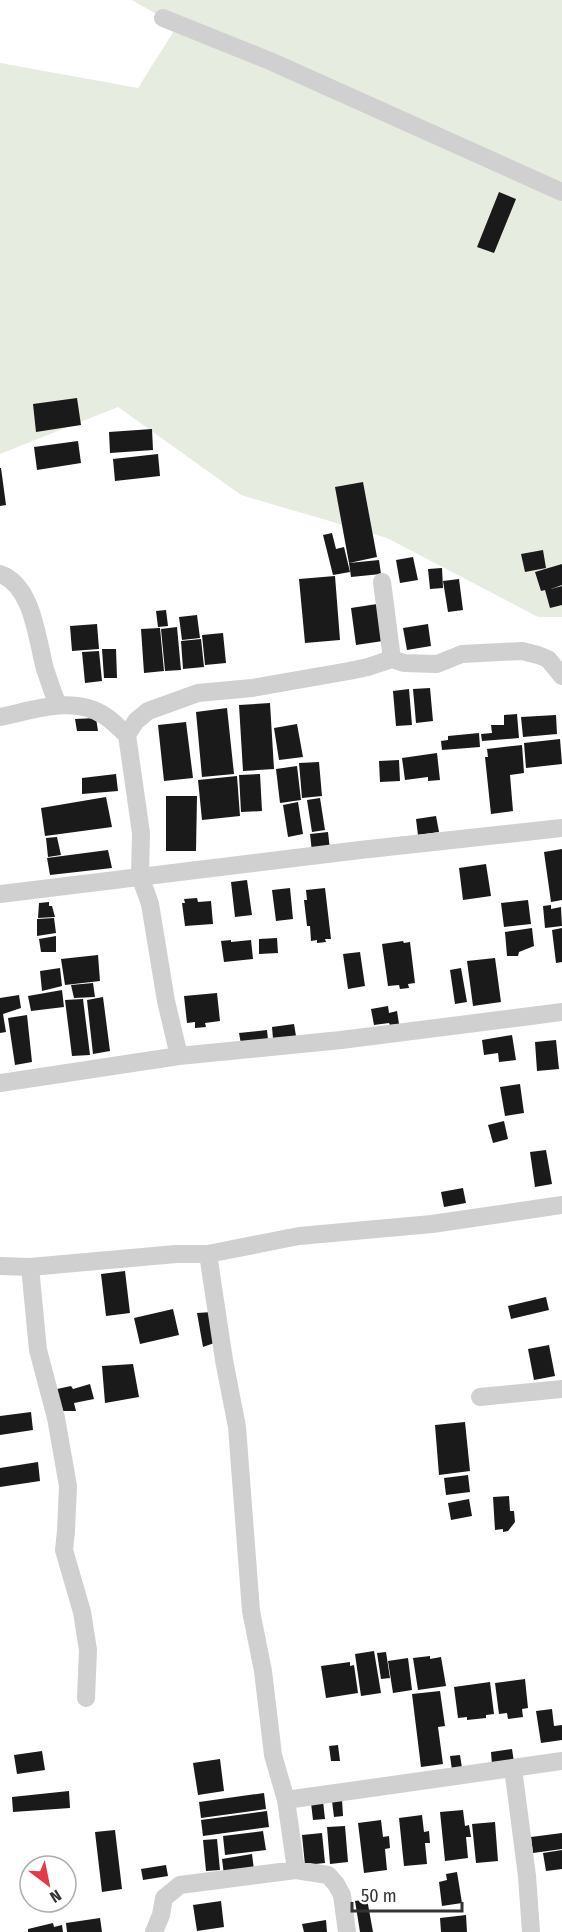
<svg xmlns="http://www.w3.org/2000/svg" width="562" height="1932" viewBox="0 0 562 1932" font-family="'Fira Sans Condensed',sans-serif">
<rect width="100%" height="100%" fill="#fff"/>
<path fill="#e6ecdf" d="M132,0H562V617H538L387,538L241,495L118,407L0,454V63L138,88L177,26Z"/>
<path fill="#1a1a1a" d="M499,192L516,199L494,253L477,247Z
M77,398L81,425L36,432L33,404Z
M152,429L153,450L110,453L109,432Z
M78,441L81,463L37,470L34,447Z
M158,454L160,476L115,481L113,459Z
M0,468H1L6,505L0,506Z
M363,482L377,557L349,563L335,487Z
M332,533L336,549L344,547L350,572L333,575L323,535Z
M543,550L546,568L525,572L521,554Z
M413,557L418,580L400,583L396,560Z
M379,560L381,574L351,577L349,563Z
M562,564V585L551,589L562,586V605L550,608L545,590L541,591L535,572Z
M442,568L443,588L430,589L428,569Z
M335,576L340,640L305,643L299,579Z
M459,579L463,610L448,612L443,581Z
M377,604L383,641L356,645L351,608Z
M166,610L168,626L158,627L156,611Z
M197,615L200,638L182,640L179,617Z
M97,624L99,649L72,651L70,626Z
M428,624L431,646L407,650L403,628Z
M177,627L181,670L165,671L161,629Z
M160,628L164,671L144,673L141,629Z
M223,633L226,663L205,665L202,635Z
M201,639L204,667L183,669L181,641Z
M102,649H116L117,678H104Z
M99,651L102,681L85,683L82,652Z
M430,688L433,721L416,723L413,689Z
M409,689L412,725L396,726L393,691Z
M270,703L274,769L243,771L239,705Z
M227,708L234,774L202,777L196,712Z
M517,714L519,738L482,741L481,734L492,733L491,725H504V715Z
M556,715L557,734L523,737L521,717Z
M96,718L98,731H77L75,719Z
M186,722L193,778L164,781L158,725Z
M297,724L303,757L279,760L274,728Z
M479,733L480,747L442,750L441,741L448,740V736Z
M560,739L562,764L526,768L524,743Z
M522,745L524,773L510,775L513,811L491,814L485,757H488L487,749Z
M437,753L440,780L428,781V777L405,780L402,758Z
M399,760L400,781L380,782L379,761Z
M319,762L322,796L302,798L299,763Z
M297,766L301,800L280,803L276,769Z
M116,774L118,791L82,794V778Z
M260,774L262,811L241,812L239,775Z
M237,776L240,816L202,820L198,780Z
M166,796H197L196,851H166Z
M106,797L112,827L45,836L41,808Z
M320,798L325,830L312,832L307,800Z
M298,802L303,834L288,837L283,805Z
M436,816L439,832L418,835L416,819Z
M328,832L330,850L312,852L310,834Z
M57,837L61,855L48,857L46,838Z
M562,849V900L551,902L544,852Z
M108,850L112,868L50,875L47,858Z
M486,864L491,896L463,900L459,868Z
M247,880L252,915L235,917L231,882Z
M290,888L293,919L276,921L272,890Z
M325,888L331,939H325L326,942L317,943V940L311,941L310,926H307L304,900H307L306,890Z
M197,898L198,902L211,901L213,924L185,926L182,903H185L184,899Z
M528,900L531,924L504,927L501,903Z
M49,902V906H52L55,917L38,918L39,903Z
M551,905V909L561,907L562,926L545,928L543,906Z
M54,918L56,933L37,936V919Z
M532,928L534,946L519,952L518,956H507L505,932Z
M562,928V962L556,963L552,930Z
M56,936V952H41L39,939Z
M277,938L278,953L259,954V939Z
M231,940V942L251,940L253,959L224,962L221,941Z
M403,941L404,943L410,942L415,983L408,984L409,988L400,989L399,985L388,986L382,944Z
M360,952L365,986L348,989L343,954Z
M98,955L100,981L65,985L61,959Z
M495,958L501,1002L473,1006L467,961Z
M60,968L62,986L42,991L40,971Z
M461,968L467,1002L455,1004L450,970Z
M93,983L95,997L74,998L71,985Z
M62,990L64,1007L31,1011L28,996Z
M217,993L220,1021L205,1023L206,1027L195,1028V1022L187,1023L184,996Z
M19,995L21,1008L3,1014L6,1032L0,1033V998Z
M103,997L110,1051L93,1054L87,1000Z
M83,999L90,1055L72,1056L65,1000Z
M388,1006L389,1013L397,1011L399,1024L390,1025L389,1023L374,1025L371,1009Z
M27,1015L32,1062L15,1065L8,1018Z
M294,1024L296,1036L273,1039L272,1027Z
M267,1030L268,1040L241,1044L239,1033Z
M512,1035L516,1060L499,1062L498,1053L484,1055L482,1040Z
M556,1040L559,1069L537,1071L535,1042Z
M520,1084L524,1113L505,1116L500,1087Z
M504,1121L508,1139L493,1143L488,1125Z
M546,1150L552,1184L535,1187L530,1152Z
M463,1188L466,1203L444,1207L441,1192Z
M125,1271L130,1313L106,1316L101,1274Z
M546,1297L549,1310L511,1319L508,1306Z
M173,1309L179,1335L140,1344L134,1318Z
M212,1312L217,1342L203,1347L197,1313Z
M549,1345L555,1376L534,1380L528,1349Z
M133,1364L139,1397L105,1403L102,1366Z
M90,1384L94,1399L74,1403L76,1411H62L57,1389L71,1386L73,1389Z
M31,1412L33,1430L0,1435V1416Z
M465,1422L470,1471L439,1475L435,1425Z
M38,1462L40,1481L0,1487V1468Z
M468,1475L470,1492L446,1495L444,1478Z
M509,1496L510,1511H514L515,1522L508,1531L503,1532V1529L495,1530L493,1497Z
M469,1499L472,1516L451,1520L448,1503Z
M374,1651L381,1693L361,1696L355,1654Z
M386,1652L390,1678L381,1679L377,1653Z
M430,1656V1659L441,1657L446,1686L418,1690L413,1658Z
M408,1658L412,1690L393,1693L388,1661Z
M350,1662V1666L354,1665L358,1693L326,1698L321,1666Z
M525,1679L528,1708L522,1709L523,1717L508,1719L507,1713L499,1714L495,1683Z
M490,1682L494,1714L486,1715V1718L467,1720V1717L458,1718L454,1687Z
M440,1691L445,1726L438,1727L443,1764L421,1767L412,1694Z
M552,1709L554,1726L562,1725V1740L541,1743L536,1711Z
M338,1745L340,1761H331L329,1746Z
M512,1749L514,1762L492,1765L491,1752Z
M42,1751L45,1770L17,1774L14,1755Z
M460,1755L462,1768L452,1770L450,1756Z
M220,1759L224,1791L198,1795L193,1763Z
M69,1791L70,1808L13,1812L12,1797Z
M264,1793L266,1809L201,1818L199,1802Z
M342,1800L343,1816L334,1817L332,1801Z
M323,1801L325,1819L313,1820L311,1803Z
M463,1810L465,1826L469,1825L471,1837H466L468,1858L445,1861L440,1812Z
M267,1811L269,1827L203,1836L201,1820Z
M422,1815L424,1832L429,1831L430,1843H425L427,1864L404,1866L399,1818Z
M381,1820L383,1837L389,1836L390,1848L385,1849L387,1870L364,1873L358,1823Z
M495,1822L498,1861L476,1863L472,1824Z
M345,1826L348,1862L330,1864L327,1827Z
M115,1830L122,1889L102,1892L95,1832Z
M263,1831L266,1850L225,1855L223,1836Z
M322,1833L325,1863L305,1865L302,1835Z
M562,1833V1849L533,1853L531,1837Z
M217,1839L220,1870L206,1871L203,1840Z
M562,1850V1869L546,1871L543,1853Z
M252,1854L254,1870L224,1875L222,1859Z
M166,1865L168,1876L143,1880L141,1869Z
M457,1872L462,1903L442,1906L439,1882L447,1880L446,1874Z
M367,1899L373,1932H360L355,1901Z
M221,1901L224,1927L197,1931L193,1905Z
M466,1915L467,1932H441L440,1918Z
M100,1918L102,1932H67L66,1923Z
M326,1920L327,1932H304L302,1924Z
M53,1923L54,1927L62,1925L63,1932H28V1929Z"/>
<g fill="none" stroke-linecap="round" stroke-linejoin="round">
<path stroke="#d0d0d0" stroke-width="18" d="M163,18L270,61L562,192
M0,574C33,585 37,640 45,669C49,681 53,693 58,705
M382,582L392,659
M0,717C34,710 74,695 105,716C113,721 120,729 127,735
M0,894L360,850L562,828
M179,1056L166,1001L150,904L140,876L141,833L127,735L136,721L148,711L198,693L252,688L349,671L368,667L392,659L404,663L437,664L462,654L522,651L538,655L548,659L562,676
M0,1083L179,1056L341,1040L562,1012
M208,1254L224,1360L237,1427L251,1611L263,1671L273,1755L286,1800L296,1870
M0,1266L30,1267L176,1254H208L299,1236L432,1224L562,1205
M30,1267L38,1350L56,1418L68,1486L66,1531L64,1550L82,1612L88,1650L86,1698
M480,1397L562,1389
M513,1768L527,1876L531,1932
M286,1800L562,1761
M154,1932L161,1915L164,1898L180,1885L296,1870L328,1875L336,1884L342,1895L347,1932"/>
</g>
<g transform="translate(48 1884) rotate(148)"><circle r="28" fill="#ffffff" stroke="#adadad" stroke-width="1.5"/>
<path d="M0-4.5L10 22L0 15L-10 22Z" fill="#e63946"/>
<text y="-9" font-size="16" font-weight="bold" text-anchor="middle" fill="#333333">N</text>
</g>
<path d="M352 1902v9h110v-9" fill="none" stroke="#333333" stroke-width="3"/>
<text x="361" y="1902" font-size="18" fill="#333333" stroke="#ffffff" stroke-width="4.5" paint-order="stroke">50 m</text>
</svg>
